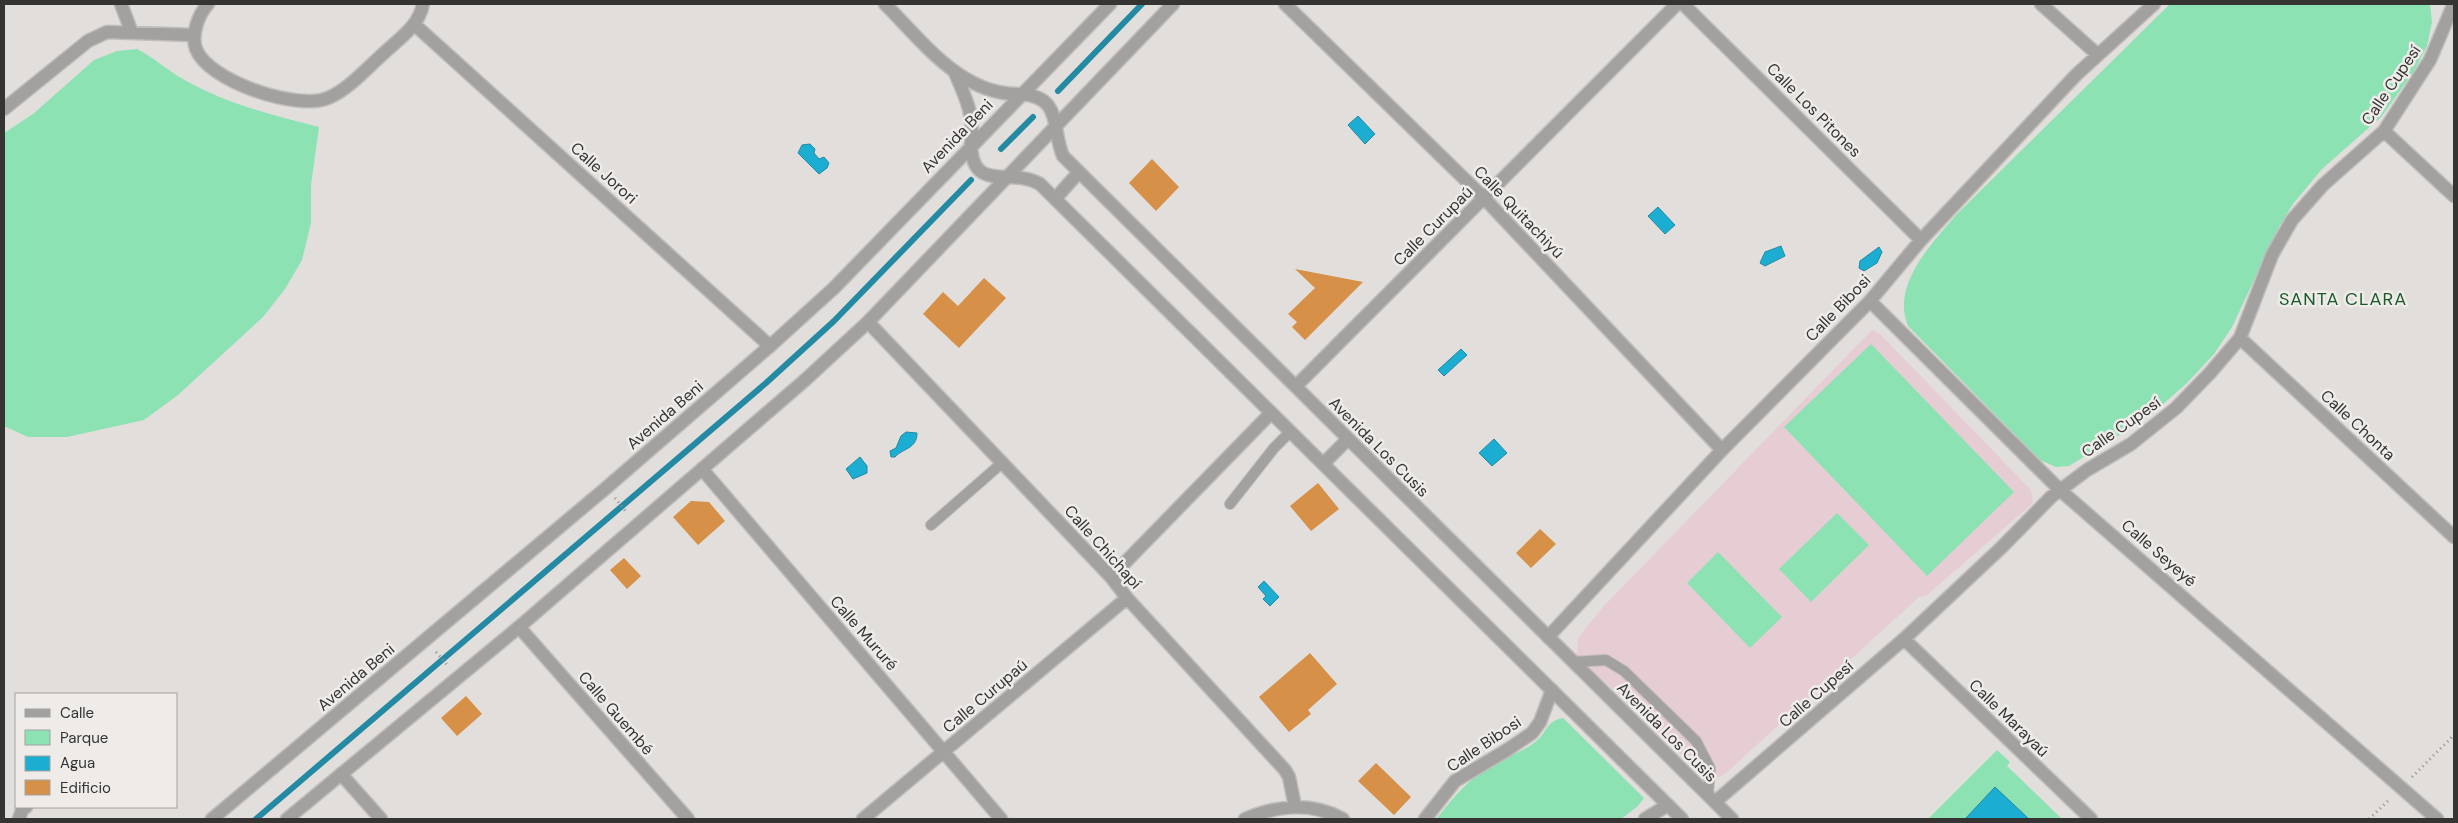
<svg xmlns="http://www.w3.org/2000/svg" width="2458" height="823" viewBox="0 0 2458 823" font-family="'DM Sans',sans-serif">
<rect width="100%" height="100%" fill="#e1dedb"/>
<path fill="#e6cdd4" d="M1872,330L1880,334L2031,490L2033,503L1927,595L1919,597L1725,774L1717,778L1705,777L1577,655L1578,638L1603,607Z"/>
<path fill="#8de2b4" d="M2170,4H2430L2432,22L2427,46L2413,73L2381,117L2322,169L2293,204L2279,227L2232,327L2214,354L2188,382L2150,416L2069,466L2056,467L2040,460L1908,326C1891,285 1931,245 1955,216Z
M137,49C153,57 166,69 181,78C224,103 271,115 319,127L311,185V223L302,260L285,289L263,317L178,395L144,420L67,437H28L4,426V133L33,114L94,60L117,51Z
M1871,344L2014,492L1927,576L1784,427Z
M1837,513L1869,545L1811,602L1779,569Z
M1718,552L1782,617L1750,648L1687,583Z
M1563,718L1644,798L1638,806L1621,819H1436C1454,797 1469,778 1494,764C1508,756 1523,752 1535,742C1548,733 1544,722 1563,718Z
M1997,750L2010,762L2007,766L2062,819H1928Z"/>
<path fill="#1caed2" stroke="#2489a2" d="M1358,116L1375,134L1365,144L1348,125Z
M810,144L815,149L814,153L819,159L824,157L829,163L827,168L819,174L798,153L802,145Z
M1658,207L1675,225L1665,234L1648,216Z
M1781,246L1785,256L1765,266L1760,263L1765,252Z
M1879,247L1882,252L1877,263L1864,271L1859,268L1860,261Z
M1461,349L1467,355L1444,376L1438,370Z
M906,432L917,433C917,449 903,448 895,457H891L890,451L896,448L901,436Z
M1494,439L1507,453L1492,466L1479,453Z
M860,457L867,466V473L853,479L846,469Z
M1264,581L1279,597L1270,606L1263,599L1266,596L1258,587Z
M1995,787L2029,819H1965Z"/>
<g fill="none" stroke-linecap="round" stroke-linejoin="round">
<path stroke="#2489a2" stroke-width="6" d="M1058,91L1142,4
M1001,149L1033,117
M256,819L766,383L834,321L971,180"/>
</g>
<path fill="#d69048" d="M1152,159L1179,187L1156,211L1129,183Z
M1295,269L1363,282L1305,340L1292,327L1297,322L1288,314L1315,288Z
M984,278L1006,298L959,348L923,314L943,292L958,306Z
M1318,483L1339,509L1311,531L1290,506Z
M691,501L709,502L725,521L698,545L673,517Z
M1540,529L1556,544L1531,568L1516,553Z
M624,558L641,576L627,589L610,570Z
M1310,653L1337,684L1308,710L1311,714L1289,732L1259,697Z
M466,696L482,714L457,736L441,718Z
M1376,763L1411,797L1394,815L1358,781Z"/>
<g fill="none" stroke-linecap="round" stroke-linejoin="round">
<g stroke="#bfbcb9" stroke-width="12">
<path id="service" d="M1230,504L1274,448L1290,432
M931,525L1002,463
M1573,662L1606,660L1624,671L1696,741L1710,768L1708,795"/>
</g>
<g stroke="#bfbcb9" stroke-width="15">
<path id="minor" d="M121,4L132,33
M208,4C198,15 191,35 196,49C208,81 297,111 328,98C349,89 367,68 384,53C400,38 419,26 423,4
M885,4C923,42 962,96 1021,94
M1285,4L1484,198L1722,450
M1683,4L1921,240
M2041,4L2098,55
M415,25L770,346
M955,73C966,98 975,117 971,144
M4,109L88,41L107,32L193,35
M2384,131L2454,196
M1870,301L2060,490L2437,819
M868,322L1111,577L1127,598L1285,770L1289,777L1295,806
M2240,338L2454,537
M1296,386L1677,4
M702,469L1001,819
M1111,577L1271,413
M519,627L688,819
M1548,637L1722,450L1870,301L1921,240L2076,75L2154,4
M1904,639L2091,819
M341,774L381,819
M1715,802L1904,639L2002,547L2051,497L2087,470L2131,444L2176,408L2210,373L2240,338L2272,255L2292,220L2323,185L2384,131L2430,60L2452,8H2454
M19,819L22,810L26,807
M863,819L1127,598
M1245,819C1277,805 1312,802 1343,819
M1425,819L1455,781L1507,750L1532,733L1540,722L1552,690
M1645,819L1668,805"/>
</g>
<g stroke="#bfbcb9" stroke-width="15">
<path id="tertiary" d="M1021,94C1063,97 1051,128 1063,156L1732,819
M971,144C972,194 1011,167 1040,184L1682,819
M1055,199L1079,172
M1323,464L1348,439
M212,819L606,488L770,346L834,288L1110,4
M287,819L519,627L804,381L868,322L1173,4"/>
</g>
<path stroke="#8f8d8b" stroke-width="3" stroke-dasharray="1 4" stroke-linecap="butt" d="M615,498L627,513
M436,652L448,666
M2412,777L2454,735
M2369,819L2390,799"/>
<use href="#service" stroke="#a3a1a0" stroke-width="10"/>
<use href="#minor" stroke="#a3a1a0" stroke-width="12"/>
<use href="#tertiary" stroke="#a3a1a0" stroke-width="12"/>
</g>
<g text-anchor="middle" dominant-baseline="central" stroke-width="5" stroke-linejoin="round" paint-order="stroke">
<g font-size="16" fill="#353433" stroke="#eeebe8">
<text transform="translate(2391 85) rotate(-56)">Calle Cupesí</text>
<text transform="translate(1814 110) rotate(45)">Calle Los Pitones</text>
<text transform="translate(957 136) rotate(-46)">Avenida Beni</text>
<text transform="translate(604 173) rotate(42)">Calle Jorori</text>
<text transform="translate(1519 212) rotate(46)">Calle Quitachiyú</text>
<text transform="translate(1433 226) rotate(-45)">Calle Curupaú</text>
<text transform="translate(1838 308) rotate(-46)">Calle Bibosi</text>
<text transform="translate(665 415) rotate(-41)">Avenida Beni</text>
<text transform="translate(2358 425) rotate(43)">Calle Chonta</text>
<text transform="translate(2121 427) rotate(-35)">Calle Cupesí</text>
<text transform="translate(1379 447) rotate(45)">Avenida Los Cusis</text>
<text transform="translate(1103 547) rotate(48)">Calle Chichapí</text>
<text transform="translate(2159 553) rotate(41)">Calle Seyeyé</text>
<text transform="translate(864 633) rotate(49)">Calle Mururé</text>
<text transform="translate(356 677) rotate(-40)">Avenida Beni</text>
<text transform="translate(1816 694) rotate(-41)">Calle Cupesí</text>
<text transform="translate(985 696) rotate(-40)">Calle Curupaú</text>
<text transform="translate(616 713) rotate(49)">Calle Guembé</text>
<text transform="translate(2009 718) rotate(44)">Calle Marayaú</text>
<text transform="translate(1667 732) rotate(45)">Avenida Los Cusis</text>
<text transform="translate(1484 744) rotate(-34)">Calle Bibosi</text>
</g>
<g font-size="18" letter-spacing="1" fill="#195a2b" stroke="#eeebe8">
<text x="2343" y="299">SANTA CLARA</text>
</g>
</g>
<rect width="2458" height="823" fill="none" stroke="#353433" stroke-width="10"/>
<rect x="15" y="693" width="162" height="115" fill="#eeebe8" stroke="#a4a2a0"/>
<rect x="25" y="709" width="25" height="8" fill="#a3a1a0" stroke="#a4a2a0"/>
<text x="60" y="718" font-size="15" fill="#353433">Calle</text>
<rect x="25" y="730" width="25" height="15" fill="#8de2b4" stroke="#a4a2a0"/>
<text x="60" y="743" font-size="15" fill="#353433">Parque</text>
<rect x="25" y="756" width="25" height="15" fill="#1caed2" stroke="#a4a2a0"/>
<text x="60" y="768" font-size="15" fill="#353433">Agua</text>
<rect x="25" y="780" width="25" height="15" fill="#d69048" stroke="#a4a2a0"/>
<text x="60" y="793" font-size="15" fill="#353433">Edificio</text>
</svg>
